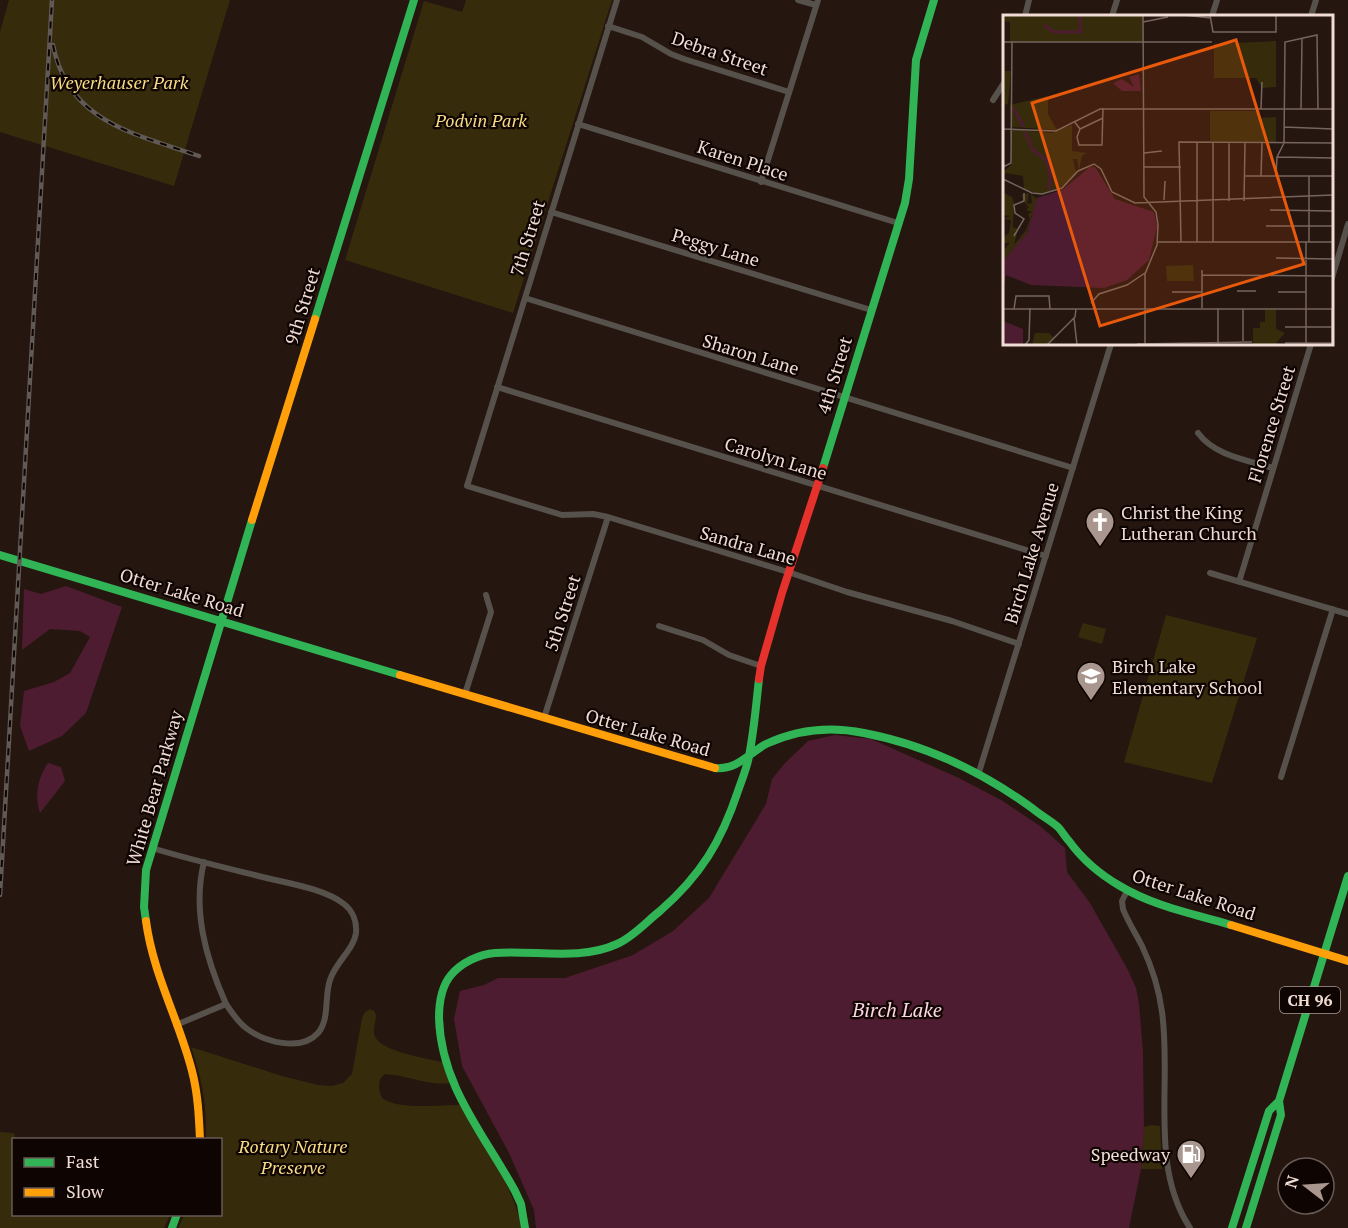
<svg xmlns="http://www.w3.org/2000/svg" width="1348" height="1228" viewBox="0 0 1348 1228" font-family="'PT Serif',serif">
<rect width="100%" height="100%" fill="#25160f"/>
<path fill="#362c0c" d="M9,0H230L174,186L0,132V32Z
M466,0H612L513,313L345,260L424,1L462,12Z
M1166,615L1257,638L1212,783L1124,762Z
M1083,623L1106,629L1102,644L1078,637Z
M370,1009L374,1011L376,1015C376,1021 373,1028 374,1034C377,1051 428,1059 443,1062L450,1083C429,1086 406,1075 385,1074C377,1080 378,1090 382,1098C397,1110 440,1105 460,1105C483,1144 512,1183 522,1228H178L184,1215L220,1214V1140L206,1139C207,1107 202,1077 191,1047L282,1076L318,1085L332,1086L343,1083L352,1074L362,1018L365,1012Z
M1151,1125L1160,1126L1162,1169H1141L1144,1127Z
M0,1132L14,1133L15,1137L21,1139L14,1140V1214L170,1215L164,1228H0Z"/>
<path fill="#4e1c31" d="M66,586L122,607L86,713L62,736L29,751L20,726L24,691L54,682L70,673L90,637L80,631L50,629L22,650L24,589L41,594Z
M835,735L871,739L959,778L1001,800L1040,826L1065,848L1067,872L1090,903L1128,970L1136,988L1139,1003L1143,1052L1144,1131L1141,1169L1129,1228H536L534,1210L509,1153L462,1066L454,1019L460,991L484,985L498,978H565L633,955L673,931L709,898L766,804L772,779L785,763L808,741Z
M48,763L61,767L65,781L40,813C34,795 38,778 48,763Z"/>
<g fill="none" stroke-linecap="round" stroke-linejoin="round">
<path stroke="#57514c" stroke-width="6" d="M617,0L467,486L562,515L593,514L608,517L788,572L847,592L952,621L1019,644
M798,0L816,5
M1025,16L1029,0
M1112,16L1117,0
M1212,16L1217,0
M1311,16L1316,0
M608,26L642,37L671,54L684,59L789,92
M993,100L1004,83
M578,124L898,223
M761,182L818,0
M551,212L871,310
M1332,278L1348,224
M525,298L1073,468
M497,387L1046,556
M1198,433C1215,456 1247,460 1273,468
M1210,573L1348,614
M1239,582L1311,344
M659,626L703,640L729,655L761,666
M465,694L491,612L486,595
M544,718L608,517
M979,772L1111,344
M1281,777L1333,609
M152,848C191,860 231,869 271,879C293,884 326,890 344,904C353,911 357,922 356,933C354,949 335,963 330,980C324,997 330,1019 318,1033C301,1052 264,1042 246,1028C238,1022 232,1013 226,1004
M1127,891L1122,901L1123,909C1128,922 1136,934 1142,946C1152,967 1159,989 1162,1012C1172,1082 1149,1166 1190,1228
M176,1025L226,1004C206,959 192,910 204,862"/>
<path stroke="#30b455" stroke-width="8" d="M315,319L414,0
M823,468L905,203L909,179L916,60L934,0
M0,555L400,675
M715,768C737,770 748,754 766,744C798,729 830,726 864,733C926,745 981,771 1032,808C1040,815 1050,820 1058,827C1062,831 1065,837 1069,841C1082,859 1101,875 1120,886C1153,906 1194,914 1231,925
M146,921L144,907L146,870L252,520
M172,1228L177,1214
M525,1228L521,1204L515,1191C484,1134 441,1086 439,1018C439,1003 441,987 451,975C461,963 479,954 495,953C534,950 580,961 617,944C633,937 646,922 660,911C701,875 721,842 738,791C742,779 747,768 749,756C754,731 756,705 759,679
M1232,1228L1269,1111L1279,1101
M1246,1228L1281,1115L1279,1101L1348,876"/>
<path stroke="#ff9f0a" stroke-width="8" d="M252,520L315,319
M400,675L715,768
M146,921C153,974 179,1020 192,1071C198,1094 199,1117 200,1140
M1231,925L1348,961"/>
<path stroke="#e5322d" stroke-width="8" d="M759,679L761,666L782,593L823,468"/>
<g stroke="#615955" stroke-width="4.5">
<path id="rail" d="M53,45C68,123 136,134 199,156
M0,895L52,0"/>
</g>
<use href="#rail" stroke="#0e0401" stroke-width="2" stroke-dasharray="7" stroke-linecap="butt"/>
</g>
<defs>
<g id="church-pin" transform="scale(1.5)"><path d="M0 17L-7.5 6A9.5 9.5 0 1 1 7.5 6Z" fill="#a9978f" stroke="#0e0401"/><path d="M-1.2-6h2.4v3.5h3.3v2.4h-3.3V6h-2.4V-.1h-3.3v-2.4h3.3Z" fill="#fff"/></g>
<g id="school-pin" transform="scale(1.5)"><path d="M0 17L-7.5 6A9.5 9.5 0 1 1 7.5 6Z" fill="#a9978f" stroke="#0e0401"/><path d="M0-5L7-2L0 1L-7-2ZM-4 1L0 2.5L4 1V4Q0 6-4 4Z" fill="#fff"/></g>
<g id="fuel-pin" transform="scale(1.5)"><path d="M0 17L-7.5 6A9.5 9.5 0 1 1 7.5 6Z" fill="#a9978f" stroke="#0e0401"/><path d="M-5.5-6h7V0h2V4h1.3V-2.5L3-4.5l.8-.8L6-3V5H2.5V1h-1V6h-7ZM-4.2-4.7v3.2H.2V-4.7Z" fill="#fff"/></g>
</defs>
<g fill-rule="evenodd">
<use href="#church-pin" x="1100" y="522"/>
<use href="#school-pin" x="1091" y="676"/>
<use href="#fuel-pin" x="1191" y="1154"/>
</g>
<g text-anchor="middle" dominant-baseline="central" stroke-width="4.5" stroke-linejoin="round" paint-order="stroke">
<rect fill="#0e0401" stroke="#ac9b95" stroke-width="1.5" x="1280" y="987" width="60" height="26" rx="4.5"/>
<g font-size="16" font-weight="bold" fill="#f0dcd4">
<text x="1310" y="1000">CH 96</text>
</g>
<g font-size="18" fill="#f0dcd4" stroke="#0e0401">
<text transform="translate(720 53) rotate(19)">Debra Street</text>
<text transform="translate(743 160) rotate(18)">Karen Place</text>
<text transform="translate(527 238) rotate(-73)">7th Street</text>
<text transform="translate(716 247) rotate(17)">Peggy Lane</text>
<text transform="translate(302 306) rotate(-73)">9th Street</text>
<text transform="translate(751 354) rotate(17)">Sharon Lane</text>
<text transform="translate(834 375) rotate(-73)">4th Street</text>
<text transform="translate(1271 424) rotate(-73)">Florence Street</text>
<text transform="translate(776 458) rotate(17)">Carolyn Lane</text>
<text transform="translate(748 545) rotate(16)">Sandra Lane</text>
<text transform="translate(1031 553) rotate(-73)">Birch Lake Avenue</text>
<text transform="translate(182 592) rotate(17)">Otter Lake Road</text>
<text transform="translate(562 613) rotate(-72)">5th Street</text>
<text transform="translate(648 732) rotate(16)">Otter Lake Road</text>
<text transform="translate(154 788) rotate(-74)">White Bear Parkway</text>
<text transform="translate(1194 894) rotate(18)">Otter Lake Road</text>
</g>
<g font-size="18" font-style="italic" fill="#f8dc83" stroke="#0e0401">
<text x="119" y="82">Weyerhauser Park</text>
<text x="481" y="120">Podvin Park</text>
<text x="293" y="1146">Rotary Nature<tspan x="293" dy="21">Preserve</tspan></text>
</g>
<g font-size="18" fill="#f0dcd4" stroke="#0e0401" text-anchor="start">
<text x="1121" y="512">Christ the King<tspan x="1121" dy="21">Lutheran Church</tspan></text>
<text x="1112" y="666">Birch Lake<tspan x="1112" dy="21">Elementary School</tspan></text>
<text x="1170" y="1154" text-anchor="end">Speedway</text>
</g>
<g font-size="20" font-style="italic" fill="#fcd5e2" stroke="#0e0401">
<text x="897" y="1009">Birch Lake</text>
</g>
</g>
<g transform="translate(1003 15)">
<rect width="330" height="330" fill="#25160f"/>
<path d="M0,0H140L141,27H7V7L0,6ZM273,26V72L259,73L253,63H211V29ZM0,56H8L5,89L0,90ZM45,81V99L54,115L8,112L7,90ZM207,96H254L255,103L273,102V127L207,126ZM69,110V136L84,138L79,141L76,155L74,144H70L73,158L60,171L37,179L21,174L20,161L2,158L0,163V157L9,149L7,114L49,118ZM0,165L1,178L9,182L11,188L10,212L15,214L11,230L23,215L27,204L25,199L29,197L23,195L26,192L23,189L18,180L26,178L24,189L29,188L28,179L34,184L23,220L0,246V236L7,228H0V222L6,218L8,205L0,204L7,201L0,200ZM190,250L191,266H164L163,251ZM262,295H273V314L282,318L273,328L280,330H250V313H257V307H262ZM32,318H46L51,323L44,330H29Z" fill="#362c0c"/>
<path d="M136,59L138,76H119L110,68L119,64L131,72L126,62ZM87,152H92L112,184L151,197L154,212L146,245L124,265L101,273L28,270L3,260L0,276V246L24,218L34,183L59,175ZM0,306L20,314V330H0Z" fill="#4e1c31"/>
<path fill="none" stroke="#4e1c31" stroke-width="3" d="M41,10L51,17H78L77,0M10,93L21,112M22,117L30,135L43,145L47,159L46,175"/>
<path fill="none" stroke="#76655e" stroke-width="1.5" d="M140,0L141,182L153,197L155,210L154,230L142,259V330M181,0L208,3M207,0L210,17H273V0M140,7L165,2M0,27H209M258,94L259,67M298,94L299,23M71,106L77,114L100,103M281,112L330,114M0,114L53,116L97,94H330M77,114L74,122L76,130H99L100,93M141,138L159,136M274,142L330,143M0,152L8,148L9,27M141,152H178M241,161H330M258,161L259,128M273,161L274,142L281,128L282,27L314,20L315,94M0,164L29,178L39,179L59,173L75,156L91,149L98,154L109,177L132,188L330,180M161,185L162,166M226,186V128M241,186L242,128M267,195L330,196M263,211H330M11,221L21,204L12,198L11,190L21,186V178M154,227H330M178,227L176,127L330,128M194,227V127M210,227V127M306,227V161M273,243L330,244M199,255V293M199,260L330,261M234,276H253M169,277H199M275,277H303M88,288L96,279L124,270L142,258M0,294H330M11,294L13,281H46L47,294M71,303L74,330M282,312H330M240,326V294M282,328H330M303,328V227M134,329L249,327M329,329V294M22,330L26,325L27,293M44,330L72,302L73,294M215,330V293"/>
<path fill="#e8590c" fill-opacity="0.15" stroke="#e8590c" stroke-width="3" d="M233,25L301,249L97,311L29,88Z"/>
<rect width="330" height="330" fill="none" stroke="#f0dcd4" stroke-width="3"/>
</g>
<rect x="12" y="1138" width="210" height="78" fill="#0e0401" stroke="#685a55" stroke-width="1.5"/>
<rect x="24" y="1158" width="30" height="9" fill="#30b455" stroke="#685a55" stroke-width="1.5"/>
<text x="66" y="1168" font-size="18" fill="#f0dcd4">Fast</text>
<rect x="24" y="1188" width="30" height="9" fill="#ff9f0a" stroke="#685a55" stroke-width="1.5"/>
<text x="66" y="1198" font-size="18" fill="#f0dcd4">Slow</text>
<g transform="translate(1306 1186) rotate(287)"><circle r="28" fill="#0e0401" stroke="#685a55" stroke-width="1.5"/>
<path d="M0-4.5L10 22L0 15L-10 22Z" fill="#a9978f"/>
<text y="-9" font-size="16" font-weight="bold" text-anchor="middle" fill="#f0dcd4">N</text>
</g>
</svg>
